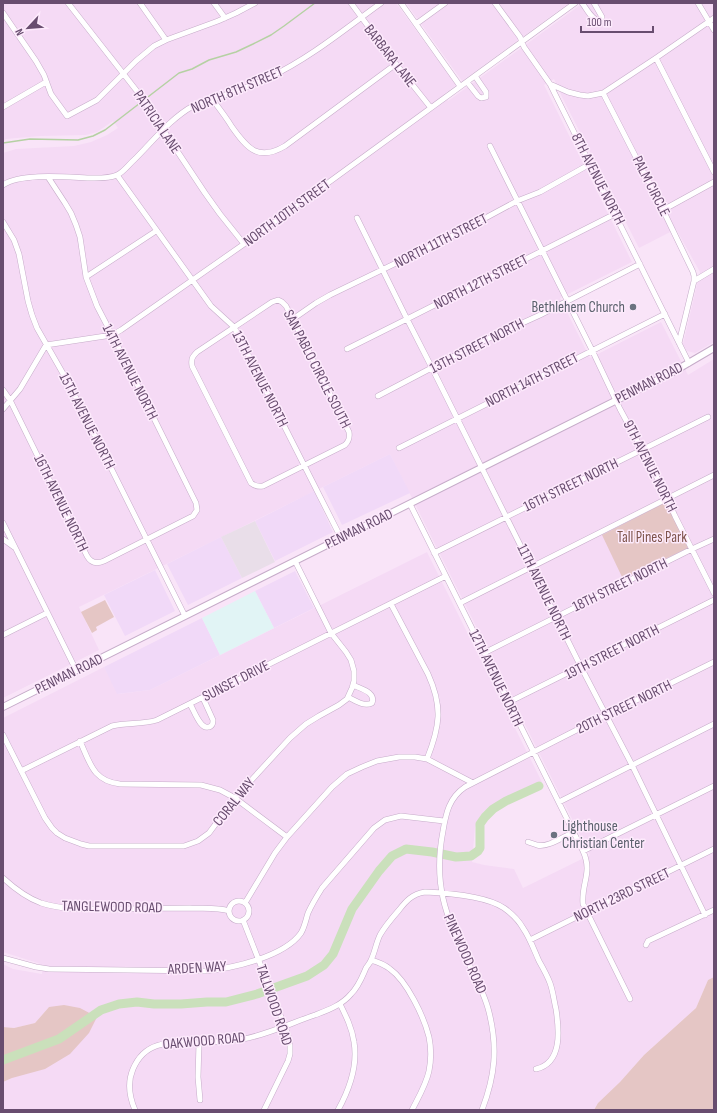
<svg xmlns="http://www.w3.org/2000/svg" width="717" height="1113" viewBox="0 0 717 1113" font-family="'Sofia Sans Condensed',sans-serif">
<rect width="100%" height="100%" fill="#f9e4f8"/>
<path fill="#f5daf5" d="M3,3H396L456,85L444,94L448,101L583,3H714V342L695,353L687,351L683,344L700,272L676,229L639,248L562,97L554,79L544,85L632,262L560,298L590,358L661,322L688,375L714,359V977L708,980L696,1008L644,1055L620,1082L598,1103L594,1110H3V1082L12,1078L49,1007L35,1023L14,1028L3,1027V964L13,969L42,974L41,964L3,952V718L104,667L118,694L150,690L427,552L542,782L484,811L475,827L472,862L484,865L514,869L523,888L590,855L390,454L79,607L99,650L3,698V153L16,149L74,146L91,142L107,135L118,128L113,121L97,132L86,135L40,136L6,139L3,141Z
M406,3H569L462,81Z"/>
<path fill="#f1d9f8" d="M390,454L410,493L342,525L323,487Z
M314,491L333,532L275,561L255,521Z
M221,537L242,578L188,605L167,564Z
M155,570L175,611L125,636L104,595Z
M295,571L314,608L274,628L255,591Z
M202,618L220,655L150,690L117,694L104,667Z"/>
<path fill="#e9dee9" d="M255,521L275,562L242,578L221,537Z"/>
<path fill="#e1f4f5" d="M255,591L274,628L220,655L202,618Z"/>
<path fill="#e5c6c5" d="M666,502L688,548L623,579L602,535Z
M105,600L114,617L96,627L97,630L92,633L81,612Z
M714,977V1110H594L598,1103L620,1082L644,1055L696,1008L708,980Z
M64,1005L80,1008L97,1017L89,1033L70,1054L45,1069L12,1078L3,1082V1027L14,1028L35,1023L49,1007Z"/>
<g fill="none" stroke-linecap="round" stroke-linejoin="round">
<path stroke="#b5d1a3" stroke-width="1.5" d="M3,143L30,139L78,140L93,136L105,130L118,120L179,73L192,69L209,60L236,52L253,44L271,35L284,26L315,3"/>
<path stroke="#cae0bb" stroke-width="9" d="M3,1060L59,1039L101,1010L119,1004L137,1002L154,1004H181L207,1002H226L257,994L307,976L324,965L333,954L352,909L379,871L392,856L406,849L432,852L456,857L471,856L478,851L480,848V824L485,817L493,809L506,801L539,786"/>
<g stroke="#c6acc9" stroke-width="6">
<path id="minor" d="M68,3L140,95L205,193L220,214L244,244
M140,3L166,40
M214,3L225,18
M351,3L396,64L431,108
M401,3L460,86
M495,3L520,37L524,47L550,84L689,363
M582,3C587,9 591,19 599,21L602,17L594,3
M698,3L714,30
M3,13L36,61L44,75L51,94L67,116L97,100L136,61L154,46L166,40L218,21L236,13L255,3
M416,24L445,3
M656,58L714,172
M467,82L478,96L481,98L486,97V92L475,76
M550,84L568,92L580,95L588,96L603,93L656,58L714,18
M603,93L663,210L693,272L694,276V281
M212,99C219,108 226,117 232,127C247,148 258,162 285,146L396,64
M3,107L46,82
M490,146L592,350L620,409L661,485L675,516L714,593
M117,175L211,306L234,327L341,538
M3,185C21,173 65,177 87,178C96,178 108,179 117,175C124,172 129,164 135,159C153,141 171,118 193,106C206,100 220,97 233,92C246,88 258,83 270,77C310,58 345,29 381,3
M663,210L714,182
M357,218L407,319L432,368L581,667L632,765L705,915
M3,222L14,240L19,254L28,301L32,315L37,328L69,384L185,616
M86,277L156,231
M278,300L282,302L286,306L349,432C350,438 349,441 345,445L263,486C258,487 255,486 251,483L192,366C191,359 192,357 197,352L272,302Z
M293,319L316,303L330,295L452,236L517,201L540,192L590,164
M679,343L694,281L714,269
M347,349L407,319L615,214
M3,390L10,400L87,556C91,563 97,564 104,561L193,516L197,510L196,503L124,358L97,306L86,277L80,237L76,225L71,213L65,203L48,177
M378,396L483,341L540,315L640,264
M3,409L20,389L46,345L112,335L121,330L244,244L575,3
M399,448L665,314
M410,504L583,851C593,873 581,883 583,904L630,999
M3,523L76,670
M3,539L14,547
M434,553L708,417
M460,603L714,475
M391,604L428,674C443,707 440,726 427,759
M3,635L47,613
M484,653L692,549L714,539
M348,697C356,701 364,707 372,703C376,692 361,689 353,685
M509,702L714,600
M190,704C194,710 200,730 209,727C213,726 213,723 213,720L203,698
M3,735L45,818L52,828L57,833L65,838L81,844L89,846H184L198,841L209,833L235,798L290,738L306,724L319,716L339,705L347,699L352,688L354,681V671L351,660L346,652L331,633L295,561
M80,741C90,763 93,781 120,784L201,785L220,790L235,798L287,837
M21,771L112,726C126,722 142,725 157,720L446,576
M559,802L714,724
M528,842C531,843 534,844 537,845C548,848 564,836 574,832
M583,851L714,786
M3,878C14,888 27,898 41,903C63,910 85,909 108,909C135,909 163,908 190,908C202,909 217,907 229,911
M229 911a10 10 0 1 1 20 0a10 10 0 1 1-20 0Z
M245,903L275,853L287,837L332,787L347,774L362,767L377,761L399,757H415L427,759L473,783
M243,920L288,1035L290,1045V1054L288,1061L264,1110
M530,940L714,849
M646,945L648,941L714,910
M3,958L36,967L49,969L205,971C233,968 284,957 301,933C305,926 306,919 308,913C312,904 317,896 322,888L374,828L385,820L401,816L444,821
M371,960C378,962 385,965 390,969C407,981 424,1017 429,1037C431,1047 431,1061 429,1071C426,1085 418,1098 412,1110
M199,1043L198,1077L200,1100
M135,1110C129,1096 127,1083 133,1069C146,1038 173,1043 200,1043C215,1042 229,1041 243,1039C267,1035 291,1023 315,1015C328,1010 342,1005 351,994C359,986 362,977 366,968C368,965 370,963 371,960C375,952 376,943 380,935C385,926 392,918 399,910C406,901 412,894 425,892C447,893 486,896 504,908C511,913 519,921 523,928C530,938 534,950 539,961C543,968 547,975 550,983C553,991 554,1001 556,1009C559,1029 563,1063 536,1069
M338,1110C349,1090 358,1065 354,1042C352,1028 346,1016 340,1004
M482,1110C495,1076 498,1048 489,1012C485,995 476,978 468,962C445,916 433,883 443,831C446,813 449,798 465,787L606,715L714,662"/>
</g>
<g stroke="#c6acc9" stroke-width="8">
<path id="tertiary" d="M3,707L673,372L714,348"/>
</g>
<use href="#minor" stroke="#fff" stroke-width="5"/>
<use href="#tertiary" stroke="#fff" stroke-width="6"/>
</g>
<g fill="#6b7280" stroke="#fdeafc" stroke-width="1.5">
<circle cx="633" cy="307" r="4"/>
<circle cx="554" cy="835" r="4"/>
</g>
<g text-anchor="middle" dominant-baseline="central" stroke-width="3" stroke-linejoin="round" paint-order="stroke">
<g font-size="15" fill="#684d6f" stroke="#fdeafc">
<text transform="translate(390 56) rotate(52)">BARBARA LANE</text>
<text transform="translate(237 90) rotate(-23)">NORTH 8TH STREET</text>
<text transform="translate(157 122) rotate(56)">PATRICIA LANE</text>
<text transform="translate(598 179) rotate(63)">8TH AVENUE NORTH</text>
<text transform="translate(651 186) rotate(63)">PALM CIRCLE</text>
<text transform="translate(287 213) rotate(-36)">NORTH 10TH STREET</text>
<text transform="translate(441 241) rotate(-27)">NORTH 11TH STREET</text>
<text transform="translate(481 282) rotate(-27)">NORTH 12TH STREET</text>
<text transform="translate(477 346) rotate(-27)">13TH STREET NORTH</text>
<text transform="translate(317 369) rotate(63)">SAN PABLO CIRCLE SOUTH</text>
<text transform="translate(130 372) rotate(63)">14TH AVENUE NORTH</text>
<text transform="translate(260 379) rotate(63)">13TH AVENUE NORTH</text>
<text transform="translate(532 380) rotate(-27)">NORTH 14TH STREET</text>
<text transform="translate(649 383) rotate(-27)">PENMAN ROAD</text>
<text transform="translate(87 421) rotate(63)">15TH AVENUE NORTH</text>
<text transform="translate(650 466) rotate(63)">9TH AVENUE NORTH</text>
<text transform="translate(571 485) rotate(-26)">16TH STREET NORTH</text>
<text transform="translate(61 503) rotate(64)">16TH AVENUE NORTH</text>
<text transform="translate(359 529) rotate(-26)">PENMAN ROAD</text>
<text transform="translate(620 585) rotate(-26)">18TH STREET NORTH</text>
<text transform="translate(544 592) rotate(64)">11TH AVENUE NORTH</text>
<text transform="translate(612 652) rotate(-27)">19TH STREET NORTH</text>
<text transform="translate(69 674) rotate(-26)">PENMAN ROAD</text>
<text transform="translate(496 678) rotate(64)">12TH AVENUE NORTH</text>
<text transform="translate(236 681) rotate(-27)">SUNSET DRIVE</text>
<text transform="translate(624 707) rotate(-26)">20TH STREET NORTH</text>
<text transform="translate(234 802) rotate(-51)">CORAL WAY</text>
<text transform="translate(622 895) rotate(-26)">NORTH 23RD STREET</text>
<text transform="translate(112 907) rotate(1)">TANGLEWOOD ROAD</text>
<text transform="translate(465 954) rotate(66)">PINEWOOD ROAD</text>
<text transform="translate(197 968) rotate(-3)">ARDEN WAY</text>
<text transform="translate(274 1005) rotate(71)">TALLWOOD ROAD</text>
<text transform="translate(204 1041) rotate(-5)">OAKWOOD ROAD</text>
</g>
<g font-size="15" fill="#5b616d" stroke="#fdeafc" text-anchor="end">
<text x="625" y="307">Bethlehem Church</text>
<text x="562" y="826" text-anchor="start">Lighthouse<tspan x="562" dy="17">Christian Center</tspan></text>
</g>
<g font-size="15" fill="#7e544c" stroke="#fdeafc">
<text x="652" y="537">Tall Pines Park</text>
</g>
</g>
<rect width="717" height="1113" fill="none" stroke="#684d6f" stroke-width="8"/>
<g transform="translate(28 28) rotate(244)" stroke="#fdeafc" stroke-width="3" paint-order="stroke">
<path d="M0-3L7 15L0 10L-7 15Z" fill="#684d6f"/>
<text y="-6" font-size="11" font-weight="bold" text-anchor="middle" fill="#684d6f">N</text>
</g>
<path d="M581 26v6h72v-6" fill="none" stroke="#684d6f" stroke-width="2"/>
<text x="587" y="26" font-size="12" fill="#684d6f" stroke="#fdeafc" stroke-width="3" paint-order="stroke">100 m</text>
</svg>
